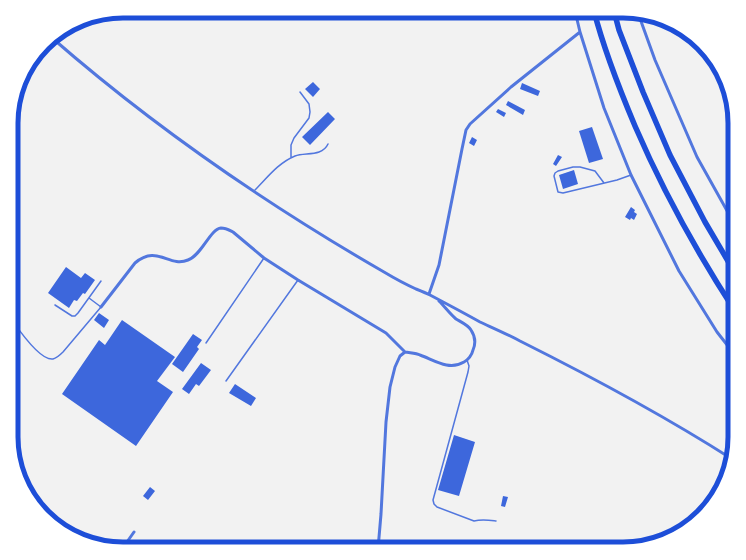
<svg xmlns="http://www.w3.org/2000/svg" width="746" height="560" viewBox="0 0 746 560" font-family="Arial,sans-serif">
<rect width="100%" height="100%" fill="#f2f2f2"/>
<path fill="#3d67dc" d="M313,82L320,89L313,97L305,89Z
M522,83L540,91L538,96L520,89Z
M508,101L525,110L523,115L506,105Z
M498,109L506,113L504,117L496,112Z
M328,112L335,119L310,145L302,137Z
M592,127L603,159L589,163L579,131Z
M472,137L477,140L474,146L469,143Z
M558,155L562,157L556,166L553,164Z
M574,170L578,184L563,189L559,175Z
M631,207L635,210L634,212L637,214L634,220L631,218L630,220L625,217Z
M66,267L81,278L85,273L95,280L85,294L83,293L77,301L74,300L69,308L48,293Z
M99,313L109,320L104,328L94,320Z
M122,320L175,357L157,381L173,392L136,446L62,394L99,340L105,345Z
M193,334L202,340L197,347L199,349L183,372L172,364Z
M201,363L211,370L199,386L196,384L189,394L182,389Z
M235,384L256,398L251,406L229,393Z
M454,435L475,442L459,496L438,490Z
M150,487L155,491L148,500L143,496Z
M503,496L508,497L505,507L501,506Z"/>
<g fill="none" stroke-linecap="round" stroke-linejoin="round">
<path stroke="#5277de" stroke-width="1.5" d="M291,158V145L294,138L309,118L310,112L309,104L300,92
M604,183L595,171L580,167H573L558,171L555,173L554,176L558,192L563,193L617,180L631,175
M255,190C267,178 278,163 295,156C305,152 322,157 328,144
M55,305L72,316H75L78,313L101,281
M12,320C19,330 40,361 53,359C57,358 60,355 63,352L101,307L89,298
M206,343L264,258
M467,360L469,366L468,372L433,500L434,504L437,507L474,521C482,519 488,520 496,521
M226,381L298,280"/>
<path stroke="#5277de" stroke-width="3" d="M575,11L580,32L604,108L631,175L679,271L717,332L735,355
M638,13L655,60L697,157L735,225
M51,37C154,127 266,204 384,272C394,278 405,284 416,289C421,291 426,293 430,295C447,304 464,313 480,322C493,328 507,334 520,341C592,377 663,415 732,459
M429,294L439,265L462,149L466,130L470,124L511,87L580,32
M101,307L135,263C157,244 169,268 188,260C202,255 210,229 221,228C226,228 229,230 233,232L264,258L298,280L386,333L405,352
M122,549L134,532
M378,549L381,514L386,422L390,387L395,367L400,356L405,352C410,353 416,353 420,355C434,360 449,371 464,362C468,360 472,355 473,350C476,343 475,336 471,330C468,325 461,322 456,319C450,314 445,307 439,301"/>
<path stroke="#1d4ed8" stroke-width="5.5" d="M594,11C604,50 619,88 635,126C663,191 696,251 735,311
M614,11L619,30L643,92L670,155L705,222L735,273"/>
</g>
<path d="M0 0H746V560H0ZM123 18H623A105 105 0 0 1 728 123V437A105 105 0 0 1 623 542H123A105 105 0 0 1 18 437V123A105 105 0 0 1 123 18Z" fill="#fff" fill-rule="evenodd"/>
<path fill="none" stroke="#1d4ed8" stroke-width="5" d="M123 18H623A105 105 0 0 1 728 123V437A105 105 0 0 1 623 542H123A105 105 0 0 1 18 437V123A105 105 0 0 1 123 18Z"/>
</svg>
